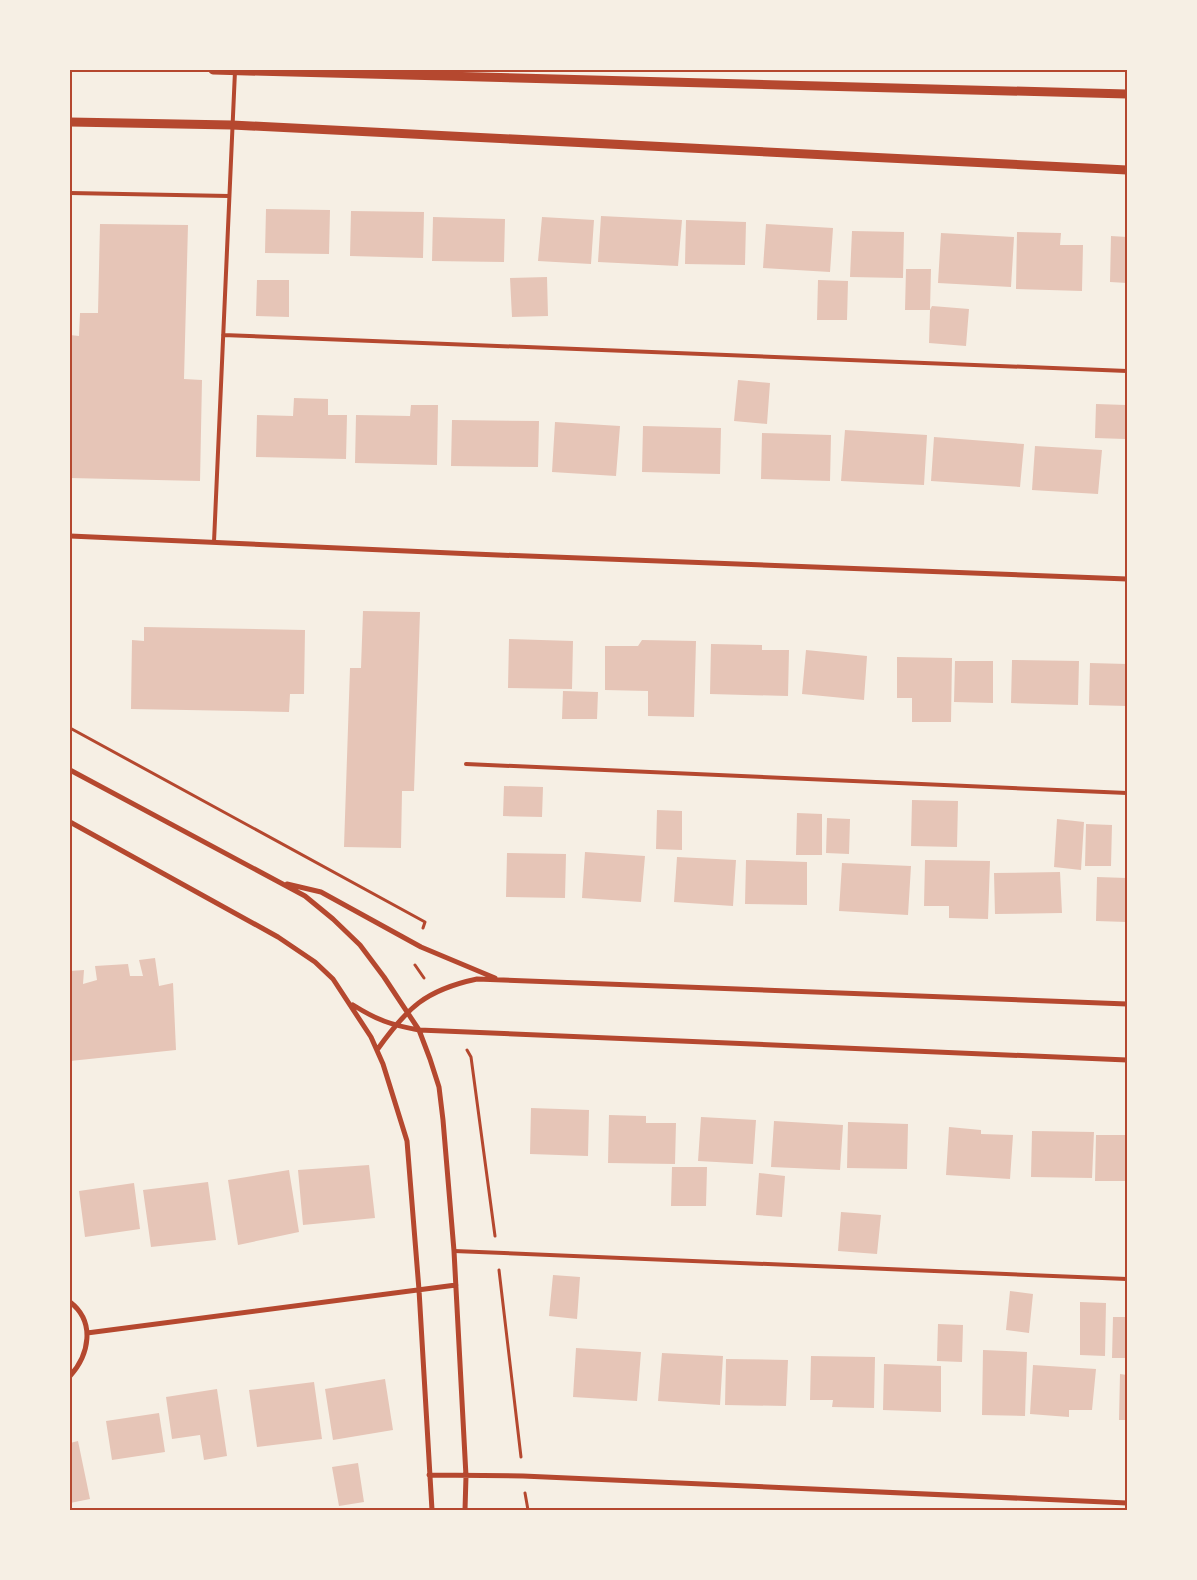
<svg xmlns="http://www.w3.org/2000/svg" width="1197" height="1580" viewBox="0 0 1197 1580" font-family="Montserrat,sans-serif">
<rect width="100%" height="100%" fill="#f6efe4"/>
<path fill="#e6c5b7" d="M266,209L330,210L329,254L265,253Z
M351,211L424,212L423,258L350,256Z
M601,216L682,220L678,266L598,262Z
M433,217L505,219L504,262L432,261Z
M542,217L594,220L591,264L538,261Z
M686,220L746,222L745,265L685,264Z
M100,224L188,225L184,379L202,380L200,481L70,478V335L79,336L80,313H98Z
M766,224L833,228L830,272L763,268Z
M852,231L904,232L903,278L850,277Z
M1017,232L1061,233L1060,245H1083L1082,291L1016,289Z
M941,233L1014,237L1011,287L938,283Z
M1111,236L1127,237V283L1110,282Z
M906,269H931L930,310L932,306L969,309L966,346L929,343L930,310H905Z
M547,277L548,316L512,317L510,278Z
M257,280H289V317L256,316Z
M818,280L848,281L847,320H817Z
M738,380L770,383L767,424L734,421Z
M294,398L328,399V415H347L346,459L256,457L257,415L293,416Z
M1096,404L1126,405L1125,439L1095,438Z
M411,405H438L437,465L355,463L356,415L410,416Z
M452,420L539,421L538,467L451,466Z
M555,422L620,426L616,476L552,472Z
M643,426L721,428L720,474L642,472Z
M845,430L927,435L924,485L841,481Z
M762,433L831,435L830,481L761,479Z
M934,437L1024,444L1020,487L931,481Z
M1035,446L1102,450L1098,494L1032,490Z
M363,611L420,612L414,791H402L401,848L344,847L350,668H361Z
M144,627L305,630L304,694H290L289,712L131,709L132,640L144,641Z
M509,639L573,641L572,689L508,688Z
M642,640L696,641L694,717L648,716V691L605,690V646H638Z
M711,644L762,645V650H789L788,696L710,694Z
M806,650L867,656L864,700L802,694Z
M897,657L952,658L951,722H912V698H897Z
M1012,660L1079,661L1078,705L1011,703Z
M955,661H993V703L954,702Z
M1090,663L1127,664V706L1089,705Z
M563,691L598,692L597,719H562Z
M504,786L543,787L542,817L503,816Z
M912,800L958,801L957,847L911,846Z
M657,810L682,811V850L656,849Z
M797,813L822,814V855H796Z
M827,818L850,819L849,854L826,853Z
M1057,819L1084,822L1081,870L1054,867Z
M1086,824L1112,825L1111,866H1085Z
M585,852L645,856L641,902L582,898Z
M507,853L566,854L565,898L506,897Z
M677,857L736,860L733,906L674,902Z
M746,860L807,862V905L745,904Z
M925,860L990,861L988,919L949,918V906H924Z
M842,863L911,866L908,915L839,911Z
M1060,872L1062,913L995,914L994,873Z
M1097,877L1127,878V922L1096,921Z
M155,958L159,986L173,983L176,1050L70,1061V971L84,970L83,984L97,980L95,966L128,964L130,976H143L139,960Z
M531,1108L589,1110L588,1156L530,1154Z
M609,1115L646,1116V1123H676L675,1164L608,1163Z
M701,1117L756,1120L753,1164L698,1161Z
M774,1121L843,1125L840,1170L771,1167Z
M848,1122L908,1124L907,1169L847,1168Z
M949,1127L981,1130V1134L1013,1135L1010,1179L946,1175Z
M1032,1131L1094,1132L1092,1178L1031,1177Z
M1096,1135H1127V1181H1095Z
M369,1165L375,1218L303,1225L298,1170Z
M672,1167H707L706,1206H671Z
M289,1170L299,1232L238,1245L228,1180Z
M759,1173L785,1176L782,1217L756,1215Z
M208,1182L216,1240L151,1247L143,1190Z
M134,1183L140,1229L85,1237L79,1191Z
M841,1212L881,1215L877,1254L838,1251Z
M553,1275L580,1277L577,1319L549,1316Z
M1010,1291L1033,1294L1029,1333L1006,1330Z
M1080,1302L1106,1303L1105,1356L1080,1355Z
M1113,1317H1127V1358H1112Z
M938,1324L963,1325L962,1362L937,1361Z
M576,1348L641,1352L637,1401L573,1397Z
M983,1350L1027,1352L1025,1416L982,1415Z
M662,1353L723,1356L720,1405L658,1401Z
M811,1356L875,1357L874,1408L832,1407L833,1400H810Z
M726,1359L788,1360L786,1406L725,1405Z
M884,1364L941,1366V1412L883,1410Z
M1033,1365L1096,1369L1092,1410H1069V1417L1030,1414Z
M1120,1374L1127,1375V1420H1119Z
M385,1379L393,1430L333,1440L325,1389Z
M314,1382L322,1439L257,1447L249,1390Z
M217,1389L227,1456L204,1460L200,1435L172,1439L166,1397Z
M159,1413L165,1452L112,1460L106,1421Z
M78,1441L90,1499L70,1503V1443Z
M358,1463L364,1502L339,1506L332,1467Z"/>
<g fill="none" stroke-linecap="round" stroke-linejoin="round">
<path stroke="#b5482f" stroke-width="3" d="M70,728L425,922L423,928
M415,965L424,978
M467,1050L471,1057L495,1236
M499,1270L521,1457
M525,1493L528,1510"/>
<path stroke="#b5482f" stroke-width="4" d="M70,193L229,196
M223,335L1127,371
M214,542L235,71
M466,764L1127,793
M454,1251L1127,1279"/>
<path stroke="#b5482f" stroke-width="5" d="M70,536L474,554L1127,579
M70,770L305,896L333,919L360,945L384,977L419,1030L430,1059L439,1087L443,1120L454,1251L466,1476L465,1510
M70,822L278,937L315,962L333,979L371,1037L383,1064L407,1141L419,1290L432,1510
M287,884L321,892L421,947L495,978
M353,1005C377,1020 391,1025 419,1030L1127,1060
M377,1050C407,1008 425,990 477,979L1127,1004
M70,1302C96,1322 89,1355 70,1376
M87,1333L456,1285
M429,1475L523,1476L1127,1503"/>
<path stroke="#b5482f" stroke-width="9" d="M213,70L1127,94
M70,122L232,125L1127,170"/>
</g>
<rect width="1197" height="1580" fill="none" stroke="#f6efe4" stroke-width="142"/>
<rect x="71" y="71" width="1055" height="1438" fill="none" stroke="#b5482f" stroke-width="2"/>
</svg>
